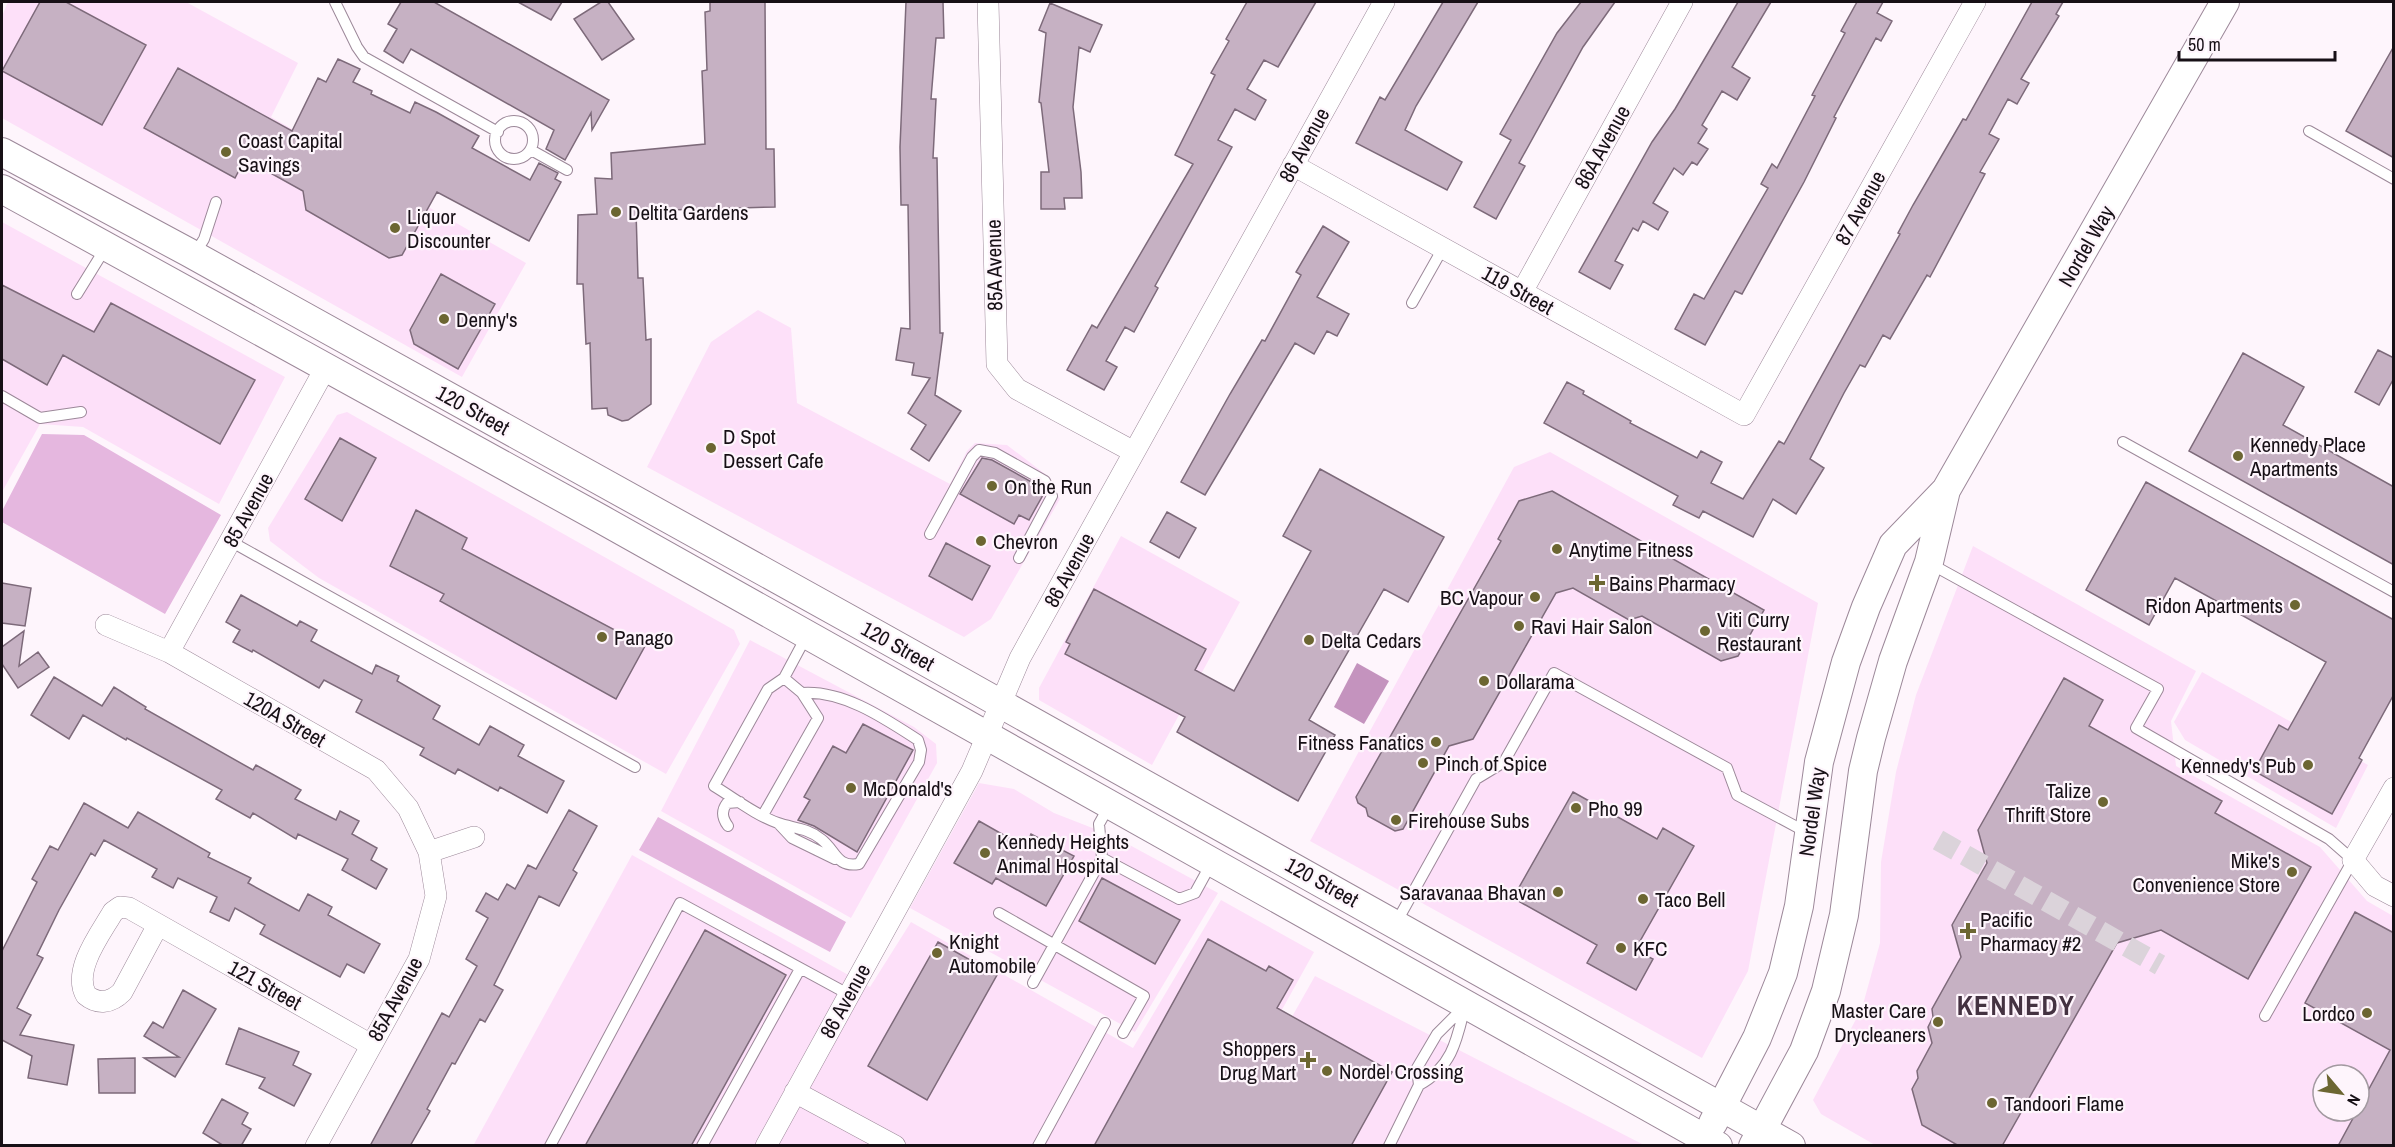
<svg xmlns="http://www.w3.org/2000/svg" width="2395" height="1147" viewBox="0 0 2395 1147" font-family="'Archivo Narrow',sans-serif">
<rect width="100%" height="100%" fill="#fef5fc"/>
<path fill="#fde0f9" fill-rule="evenodd" d="M8,2H186L298,63L271,117L526,263L462,377L2,118V16Z
M2,222L285,377L219,504L83,427L40,424L2,492Z
M758,310L791,328L797,403L950,484L967,451L975,443L1007,445L1045,474L1060,499L991,619L964,637L647,467L711,342Z
M347,412L734,630L740,644L666,774L319,578L270,541L268,528L337,415Z
M1550,452L1818,603L1748,971L1702,1058L1310,841L1514,467Z
M1121,536L1240,602L1152,765L1039,700V688Z
M1973,546L2196,671L2171,721L2176,766L2320,847L2367,901L2393,916V1145H1875L1821,1114L1813,1100L1862,1008L1880,943L1881,862L1896,772L1916,695ZM2323,1075H2359V1111H2323Z
M750,640L914,727L936,744L937,763L851,918L661,811Z
M2202,672L2368,765L2336,828L2185,740L2174,722Z
M979,783L1014,789L1054,813L1113,836L1218,893L1135,1032L910,908Z
M632,855L870,987L911,922L1133,1048L1221,900L1314,952L1207,1145L473,1146Z
M1315,976L1644,1145L1219,1146Z"/>
<path fill="#e5b7df" d="M42,434L84,435L221,515L165,614L2,522V511Z
M658,817L846,922L830,952L639,850Z"/>
<path fill="#c493be" d="M1357,663L1389,681L1364,724L1334,707Z"/>
<path fill="#c6b1c3" stroke="#7d6a7a" stroke-width="1.5" d="M40,2H66L146,45L102,125L2,71Z
M401,2H434L609,100L592,130L591,113L565,160L546,149L554,130L411,49L403,63L384,51L397,29L388,24Z
M518,2H562L551,20Z
M601,2H608L634,39L602,60L574,19Z
M710,2H765L766,149H774L775,207L636,211L638,278H643L646,340L651,339V404L628,420L622,421L608,415L607,408L592,409L590,343L586,344L583,284H577L578,215L597,214L595,178L612,179L611,153L705,144L702,71L707,70L705,12L710,11Z
M906,2H943L944,38H936L931,99H936L933,158H937L940,333H943L935,395L961,411L929,461L911,449L926,425L908,413L930,378L912,375L914,363L896,360L901,328L910,329L908,205H901L900,147Z
M1247,2H1316L1278,67L1264,60L1247,89L1266,100L1255,120L1235,109L1218,140L1232,147L1155,286L1158,288L1134,332L1125,327L1106,361L1117,367L1104,390L1067,370L1092,325L1097,328L1193,164L1175,155L1215,75L1211,73L1229,41L1226,39Z
M1443,2H1478L1416,106L1405,130L1462,162L1447,190L1356,143L1380,97L1385,100Z
M1581,2H1615L1583,47L1519,163L1525,166L1496,219L1474,207L1511,140L1500,134L1557,33Z
M1738,2H1771L1732,67L1750,78L1737,100L1722,91L1702,125L1707,129L1698,143L1708,149L1697,165L1692,162L1683,175L1674,168L1653,203L1668,212L1658,230L1643,221L1638,231L1633,228L1615,261L1623,265L1610,289L1579,272L1652,142L1675,109Z
M1857,2H1883L1877,13L1892,21L1881,41L1876,38L1834,117L1836,118L1804,182L1742,294L1735,291L1705,345L1675,329L1694,294L1704,299L1768,188L1761,184L1772,164L1777,168L1815,96L1812,95L1845,33L1841,31Z
M2032,2H2063L2056,14L2059,16L2021,79L2029,83L2017,104L2008,99L1989,134L1999,139L1980,172L1985,174L1930,277L1927,275L1890,339L1883,335L1865,367L1860,365L1844,393L1810,459L1824,468L1796,514L1773,499L1753,537L1703,511L1699,518L1673,505L1678,496L1544,423L1567,382L1584,391L1583,394L1631,421L1630,423L1697,458L1701,451L1722,462L1711,483L1743,499L1779,441L1784,444L1900,234L1898,233L1913,205L1963,119L1966,120Z
M1050,3L1102,25L1090,52L1079,47L1073,107L1081,172L1082,198H1064L1065,209H1041V172H1049L1041,103L1039,102L1046,33L1039,30Z
M2394,46V158L2346,131Z
M338,59L360,69L353,82L372,91L371,94L410,113L415,102L436,112L479,136L472,148L530,180L539,163L558,173L555,179L561,182L529,241L437,192L402,255L389,258L306,210L303,191L245,159L235,178L144,128L178,68L292,131L318,78L326,82Z
M1323,226L1349,242L1317,297L1349,314L1337,336L1327,331L1314,354L1295,343L1205,495L1181,482L1230,394L1262,340L1265,341L1301,275L1296,272Z
M441,274L495,304L458,369L414,344L410,330Z
M2,285L94,332L111,303L255,380L220,444L63,355L47,385L2,359Z
M2378,350L2394,358V378L2379,405L2355,392Z
M2243,353L2304,387L2283,425L2394,487V565L2189,451Z
M340,438L376,458L342,521L305,499Z
M982,458L992,460L1037,485L1034,490L1043,495L1029,520L1019,515L1014,524L960,494Z
M1320,469L1444,537L1408,602L1384,589L1309,720L1335,735L1298,801L1177,732L1185,717L1065,654L1070,644L1066,642L1094,589L1206,649L1195,670L1234,691L1311,551L1283,536Z
M2146,482L2394,620V694L2359,758L2362,760L2332,814L2254,771L2279,725L2288,730L2326,662L2175,578L2149,625L2086,590Z
M1552,491L1764,610L1738,656L1721,661L1642,616L1629,620L1573,588L1556,593L1473,739L1449,746L1403,829L1395,831L1368,816L1366,808L1358,803L1356,797L1501,541L1498,539L1519,501Z
M416,510L467,538L462,549L645,646L616,699L440,601L444,594L390,566Z
M1167,512L1196,528L1179,558L1150,542Z
M946,543L990,566L972,600L929,576Z
M2,583L31,588L25,626L2,623Z
M241,595L297,626L300,621L317,630L311,641L372,674L376,665L399,676L397,681L440,706L433,719L479,745L490,726L524,745L518,756L564,781L547,813L500,787L498,791L458,769L455,774L420,755L424,748L356,712L362,700L324,680L319,688L253,650L252,652L233,642L240,630L226,622Z
M24,631L19,666L38,652L49,667L18,688L2,664V647Z
M54,677L102,706L114,687L146,707L145,709L253,770L256,765L301,790L295,799L336,820L340,811L359,821L352,834L377,848L371,860L387,869L376,889L342,870L348,859L298,834L296,839L253,813L250,818L216,799L222,790L127,738L126,740L83,715L69,739L31,715Z
M2064,678L2103,700L2089,726L2222,801L2215,813L2311,867L2248,979L2161,930L2117,943L2002,1146H1959L1922,1125L1912,1089L1918,1078L1917,1071L1932,1043L1928,1027L1933,1017L1932,1009L1961,957L1952,925L1987,863L1978,830Z
M863,724L913,750L857,852L814,826L798,820L810,800L804,797L833,746L846,753Z
M1573,792L1657,839L1663,828L1694,846L1635,950L1653,959L1636,990L1587,963L1597,945L1513,898Z
M84,803L128,828L138,812L210,853L208,857L251,878L248,883L299,911L308,894L332,907L328,915L380,944L364,973L347,964L340,977L260,934L265,925L235,908L229,921L210,912L217,897L178,878L173,888L152,877L157,869L104,840L95,856L91,853L59,910L37,955L43,958L17,1008L31,1015L20,1035L74,1045L67,1085L28,1078L32,1056L2,1040V951L37,882L32,879L50,846L58,850Z
M569,810L597,826L573,870L577,873L559,906L539,896L494,985L503,990L485,1022L480,1019L455,1064L452,1063L427,1109L430,1111L410,1146H370L442,1013L449,1017L477,966L466,959L488,918L476,911L486,893L498,900L507,884L515,889L528,865L536,869Z
M979,821L1025,847L1031,834L1074,856L1046,906L996,878L992,884L954,863Z
M1102,878L1180,920L1155,964L1079,921Z
M2355,912L2394,933V1146H2338L2390,1050L2305,1003Z
M705,930L786,975L691,1146H585Z
M1208,939L1266,971L1269,966L1293,980L1277,1008L1392,1072L1351,1146H1094Z
M938,942L997,975L927,1100L868,1066Z
M183,990L216,1009L175,1077L144,1058L179,1057L144,1036L153,1022L163,1028Z
M239,1028L299,1052L293,1065L311,1074L294,1106L259,1088L265,1078L226,1064Z
M135,1058V1093H99L98,1059Z
M222,1099L248,1113L242,1124L251,1129L241,1146H224L203,1133Z"/>
<g fill="none" stroke-linecap="round" stroke-linejoin="round">
<path stroke="#dbd3da" stroke-width="21" stroke-dasharray="21 10" stroke-linecap="butt" d="M1938,840L2160,965"/>
<g stroke="#9c8899" stroke-width="12">
<path id="lane" d="M335,2L357,47L364,57L498,132
M495 140a19 19 0 1 1 38 0a19 19 0 1 1-38 0Z
M2309,131L2394,179
M531,150L567,170
M194,255L204,239L216,202
M77,294L106,247
M1412,303L1443,248
M2,396L40,418L81,412
M2123,442L2394,592
M930,534L972,457L979,450L995,453L1045,481L1052,496L1019,558
M230,541L635,767
M1929,563L2158,689L2136,728L2329,839L2353,860L2265,1016
M802,693C843,690 884,718 918,740L921,750L919,762L859,864C836,868 836,850 821,839C808,828 792,828 778,823C755,815 734,798 714,786L768,689L784,678L807,635
M1109,806L1099,824L1102,858L1179,899L1195,893L1212,862
M763,815L818,718L802,693L784,678
M778,823L792,838L835,859
M728,826C722,818 721,811 727,803L740,802
M999,913L1144,996L1123,1033
M1396,923L1476,779L1504,762L1554,673L1727,768L1737,795L1808,833
M1033,983L1102,858
M1419,1085C1452,1067 1457,1040 1465,1006
M550,1146L680,903L848,994
M702,1146L800,969
M1038,1146L1105,1023
M1389,1146L1419,1085L1417,1068L1437,1034L1465,1006"/>
</g>
<g stroke="#9c8899" stroke-width="22">
<path id="street" d="M988,2L997,364L1017,389L1134,452
M1293,165L1744,415L1975,2
M1522,292L1682,2
M106,625L169,652L376,770L408,808L429,852L436,896L419,959L316,1146
M169,652L326,367
M2394,788L2353,860L2375,886L2394,896
M429,852L474,837
M158,925L122,992C111,1003 98,1005 86,995C72,970 101,933 113,912L120,907L129,908L371,1045
M795,1092L895,1146
M766,1146L972,771L1020,658L1384,2"/>
</g>
<g stroke="#9c8899" stroke-width="30">
<path id="secondary" d="M2,152L188,252L869,630L1791,1146
M2,189L601,519L1718,1146
M1713,1123L1757,1038L1783,973L1799,906L1819,762L1846,662L1866,607L1893,545L1946,490L2225,2
M1753,1146L1804,1051L1826,991L1844,915L1863,771L1871,738L1893,661L1929,562L1946,490"/>
</g>
<use href="#lane" stroke="#fff" stroke-width="10"/>
<use href="#street" stroke="#fff" stroke-width="21"/>
<use href="#secondary" stroke="#fff" stroke-width="28"/>
</g>
<g fill="#6c6632" stroke="#fef5fc" stroke-width="2">
<circle cx="226" cy="152" r="6"/>
<circle cx="616" cy="212" r="6"/>
<circle cx="395" cy="228" r="6"/>
<circle cx="444" cy="319" r="6"/>
<circle cx="711" cy="448" r="6"/>
<circle cx="2238" cy="456" r="6"/>
<circle cx="992" cy="486" r="6"/>
<circle cx="981" cy="541" r="6"/>
<circle cx="1557" cy="549" r="6"/>
<path d="M1594 574h6v6h6v6h-6v6h-6v-6h-6v-6h6z"/>
<circle cx="1535" cy="597" r="6"/>
<circle cx="2295" cy="605" r="6"/>
<circle cx="1519" cy="626" r="6"/>
<circle cx="1705" cy="631" r="6"/>
<circle cx="602" cy="637" r="6"/>
<circle cx="1309" cy="640" r="6"/>
<circle cx="1484" cy="681" r="6"/>
<circle cx="1436" cy="742" r="6"/>
<circle cx="1423" cy="763" r="6"/>
<circle cx="2308" cy="765" r="6"/>
<circle cx="851" cy="788" r="6"/>
<circle cx="2103" cy="802" r="6"/>
<circle cx="1576" cy="808" r="6"/>
<circle cx="1396" cy="820" r="6"/>
<circle cx="985" cy="853" r="6"/>
<circle cx="2292" cy="872" r="6"/>
<circle cx="1558" cy="892" r="6"/>
<circle cx="1643" cy="899" r="6"/>
<path d="M1965 922h6v6h6v6h-6v6h-6v-6h-6v-6h6z"/>
<circle cx="1621" cy="948" r="6"/>
<circle cx="937" cy="953" r="6"/>
<circle cx="2367" cy="1013" r="6"/>
<circle cx="1938" cy="1022" r="6"/>
<path d="M1305 1051h6v6h6v6h-6v6h-6v-6h-6v-6h6z"/>
<circle cx="1327" cy="1071" r="6"/>
<circle cx="1992" cy="1103" r="6"/>
</g>
<g text-anchor="middle" dominant-baseline="central" stroke-width="4.5" stroke-linejoin="round" paint-order="stroke">
<g font-size="21" fill="#171016" stroke="#fef5fc" text-anchor="start">
<text x="238" y="140">Coast Capital<tspan x="238" dy="24">Savings</tspan></text>
<text x="628" y="212">Deltita Gardens</text>
<text x="407" y="216">Liquor<tspan x="407" dy="24">Discounter</tspan></text>
<text x="456" y="319">Denny's</text>
<text x="723" y="436">D Spot<tspan x="723" dy="24">Dessert Cafe</tspan></text>
<text x="2250" y="444">Kennedy Place<tspan x="2250" dy="24">Apartments</tspan></text>
<text x="1004" y="486">On the Run</text>
<text x="993" y="541">Chevron</text>
<text x="1569" y="549">Anytime Fitness</text>
<text x="1609" y="583">Bains Pharmacy</text>
<text x="1523" y="597" text-anchor="end">BC Vapour</text>
<text x="2283" y="605" text-anchor="end">Ridon Apartments</text>
<text x="1717" y="619">Viti Curry<tspan x="1717" dy="24">Restaurant</tspan></text>
<text x="1531" y="626">Ravi Hair Salon</text>
<text x="614" y="637">Panago</text>
<text x="1321" y="640">Delta Cedars</text>
<text x="1496" y="681">Dollarama</text>
<text x="1424" y="742" text-anchor="end">Fitness Fanatics</text>
<text x="1435" y="763">Pinch of Spice</text>
<text x="2296" y="765" text-anchor="end">Kennedy's Pub</text>
<text x="863" y="788">McDonald's</text>
<text x="2091" y="790" text-anchor="end">Talize<tspan x="2091" dy="24">Thrift Store</tspan></text>
<text x="1588" y="808">Pho 99</text>
<text x="1408" y="820">Firehouse Subs</text>
<text x="997" y="841">Kennedy Heights<tspan x="997" dy="24">Animal Hospital</tspan></text>
<text x="2280" y="860" text-anchor="end">Mike's<tspan x="2280" dy="24">Convenience Store</tspan></text>
<text x="1546" y="892" text-anchor="end">Saravanaa Bhavan</text>
<text x="1655" y="899">Taco Bell</text>
<text x="1980" y="919">Pacific<tspan x="1980" dy="24">Pharmacy #2</tspan></text>
<text x="949" y="941">Knight<tspan x="949" dy="24">Automobile</tspan></text>
<text x="1633" y="948">KFC</text>
<text x="1926" y="1010" text-anchor="end">Master Care<tspan x="1926" dy="24">Drycleaners</tspan></text>
<text x="2355" y="1013" text-anchor="end">Lordco</text>
<text x="1296" y="1048" text-anchor="end">Shoppers<tspan x="1296" dy="24">Drug Mart</tspan></text>
<text x="1339" y="1071">Nordel Crossing</text>
<text x="2004" y="1103">Tandoori Flame</text>
</g>
<g font-size="21" fill="#171016" stroke="#fef5fc">
<text transform="translate(1304 145) rotate(-61)">86 Avenue</text>
<text transform="translate(1602 147) rotate(-61)">86A Avenue</text>
<text transform="translate(1860 208) rotate(-61)">87 Avenue</text>
<text transform="translate(2086 246) rotate(-60)">Nordel Way</text>
<text transform="translate(994 265) rotate(-91)">85A Avenue</text>
<text transform="translate(1518 290) rotate(29)">119 Street</text>
<text transform="translate(473 410) rotate(29)">120 Street</text>
<text transform="translate(248 510) rotate(-61)">85 Avenue</text>
<text transform="translate(1069 570) rotate(-61)">86 Avenue</text>
<text transform="translate(898 646) rotate(29)">120 Street</text>
<text transform="translate(285 719) rotate(30)">120A Street</text>
<text transform="translate(1812 812) rotate(-82)">Nordel Way</text>
<text transform="translate(1322 882) rotate(29)">120 Street</text>
<text transform="translate(265 985) rotate(29)">121 Street</text>
<text transform="translate(395 999) rotate(-62)">85A Avenue</text>
<text transform="translate(845 1001) rotate(-61)">86 Avenue</text>
</g>
<g font-size="27" font-weight="bold" letter-spacing="1.5" fill="#443241" stroke="#fef5fc">
<text x="2016" y="1005">KENNEDY</text>
</g>
</g>
<rect width="2395" height="1147" fill="none" stroke="#171016" stroke-width="6"/>
<g transform="translate(2341 1093) rotate(119)"><circle r="28" fill="#fef5fc" stroke="#a299a0" stroke-width="1.5"/>
<path d="M0-4.5L10 22L0 15L-10 22Z" fill="#6c6632"/>
<text y="-9" font-size="16" font-weight="bold" text-anchor="middle" fill="#171016">N</text>
</g>
<path d="M2179 51v9h156v-9" fill="none" stroke="#171016" stroke-width="3"/>
<text x="2188" y="51" font-size="18" fill="#171016" stroke="#fef5fc" stroke-width="4.5" paint-order="stroke">50 m</text>
</svg>
